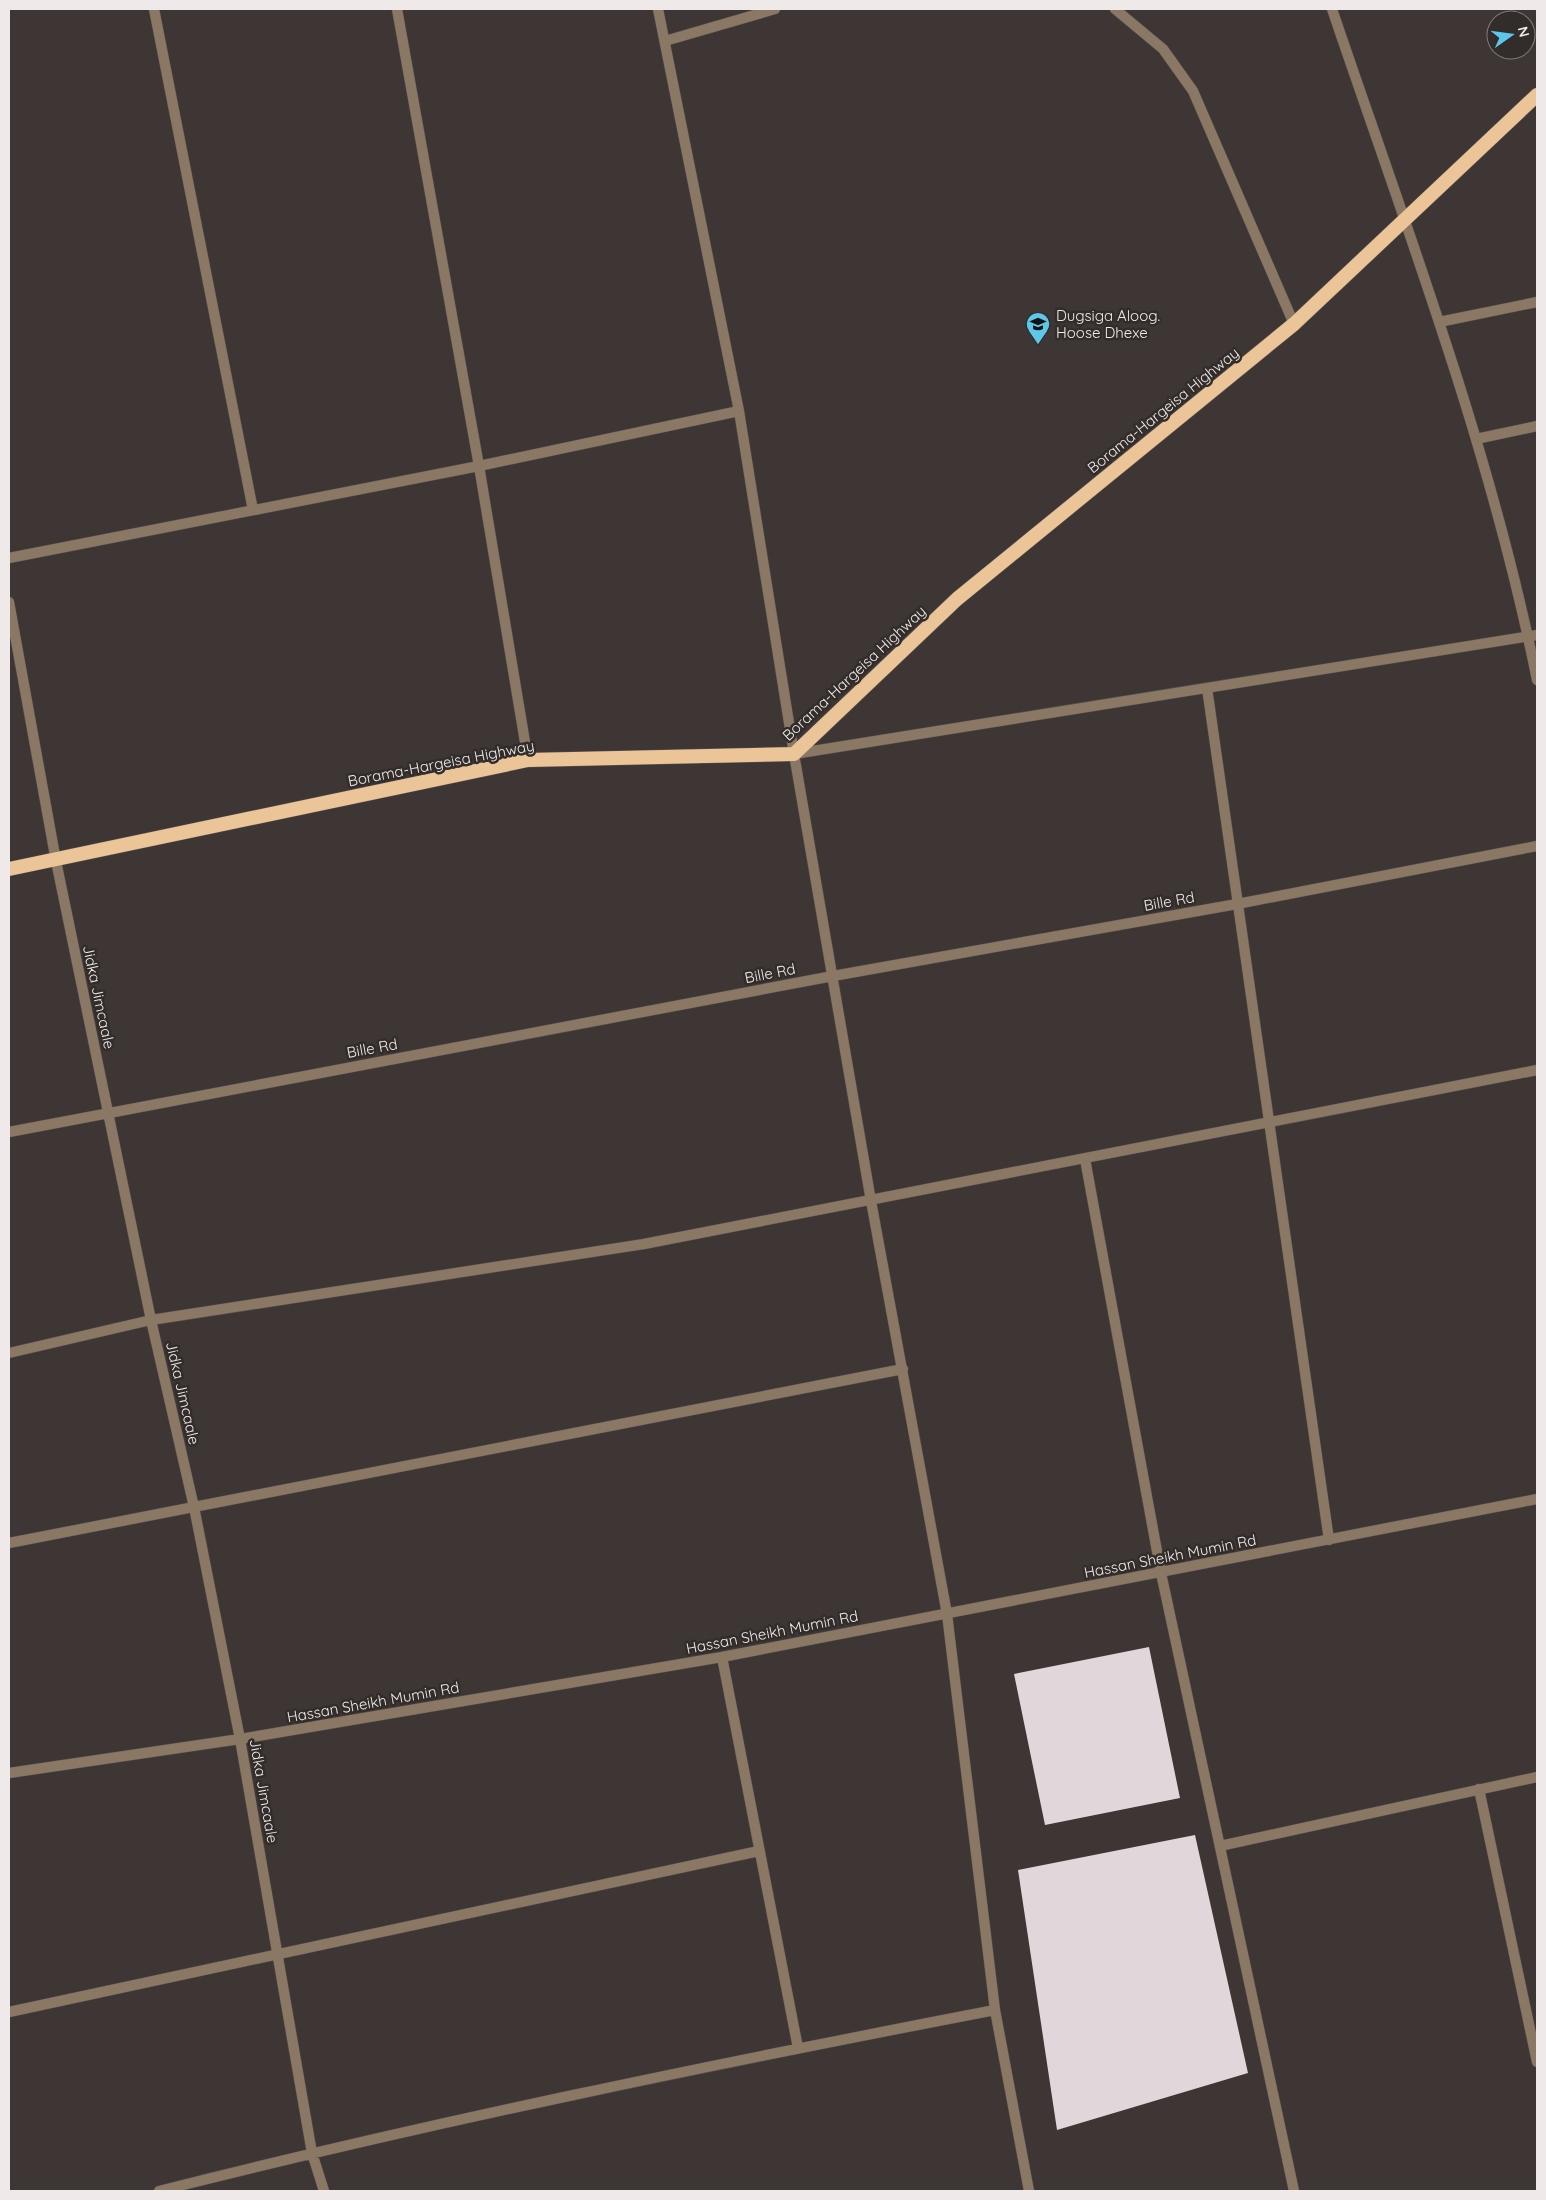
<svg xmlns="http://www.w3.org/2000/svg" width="1546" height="2200" viewBox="0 0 1546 2200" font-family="Quicksand,sans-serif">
<rect width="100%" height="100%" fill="#3d3634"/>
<path fill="#e0d7da" d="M1149,1647L1180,1798L1045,1825L1014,1674Z
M1195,1835L1248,2073L1057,2130L1018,1870Z"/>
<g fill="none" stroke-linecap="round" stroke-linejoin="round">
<g stroke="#595351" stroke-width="11">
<path id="service" d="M1479,1789L1537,2062
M1220,1846L1537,1777"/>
</g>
<g stroke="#595351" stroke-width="11">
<path id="minor" d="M154,9L253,510
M397,9L479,466L528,760
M658,9L739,411L794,754L871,1201L947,1614L995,2010L1029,2191
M1115,9L1163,49L1193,91L1294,324
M1332,9C1407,230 1491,450 1537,680
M665,41L775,9
M1439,322L1537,302
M1476,439L1537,426
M9,558L479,466L739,411
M9,602L56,861L151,1320L194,1507L240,1739L312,2153L324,2191
M1207,688L1329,1540
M794,754L1537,635
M9,1132L833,976L1237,904L1537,846
M1085,1159L1161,1573L1294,2191
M9,1353L151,1320L644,1244L1537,1070
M9,1543L903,1369
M722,1657L798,2048
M9,1773L240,1739L722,1657L1537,1499
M9,2012L759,1851
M159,2191C436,2121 715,2064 995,2010"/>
</g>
<g stroke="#595351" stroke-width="15">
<path id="trunk" d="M9,869L528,760L794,754L957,599L1294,324L1537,95"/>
</g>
<use href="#service" stroke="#8a7865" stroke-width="10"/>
<use href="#minor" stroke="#8a7865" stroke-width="10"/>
<use href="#trunk" stroke="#ebc498" stroke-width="14"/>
</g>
<defs>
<g id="school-pin" transform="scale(1.25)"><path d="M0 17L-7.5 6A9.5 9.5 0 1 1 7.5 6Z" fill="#5cc7e8" stroke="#322c2a"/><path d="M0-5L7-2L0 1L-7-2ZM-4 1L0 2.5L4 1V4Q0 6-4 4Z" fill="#111"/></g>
</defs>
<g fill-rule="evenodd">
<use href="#school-pin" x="1038" y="324"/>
</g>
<g text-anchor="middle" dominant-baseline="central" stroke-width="5" stroke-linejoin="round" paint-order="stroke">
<g font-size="15" fill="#efeae9" stroke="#322c2a" text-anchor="start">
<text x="1056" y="315">Dugsiga Aloog.<tspan x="1056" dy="17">Hoose Dhexe</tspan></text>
</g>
<g font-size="15" fill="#efeae9" stroke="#322c2a">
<text transform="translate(1163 410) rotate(-39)">Borama-Hargeisa Highway</text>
<text transform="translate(854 673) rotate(-43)">Borama-Hargeisa Highway</text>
<text transform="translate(441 763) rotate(-11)">Borama-Hargeisa Highway</text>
<text transform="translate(1169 901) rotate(-10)">Bille Rd</text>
<text transform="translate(770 973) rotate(-11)">Bille Rd</text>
<text transform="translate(99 997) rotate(78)">Jidka Jimcaale</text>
<text transform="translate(372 1048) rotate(-10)">Bille Rd</text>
<text transform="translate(183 1393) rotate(77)">Jidka Jimcaale</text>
<text transform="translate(1170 1556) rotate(-11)">Hassan Sheikh Mumin Rd</text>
<text transform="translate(772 1632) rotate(-11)">Hassan Sheikh Mumin Rd</text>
<text transform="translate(373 1702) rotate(-10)">Hassan Sheikh Mumin Rd</text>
<text transform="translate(264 1791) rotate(80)">Jidka Jimcaale</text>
</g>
</g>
<rect width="1546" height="2200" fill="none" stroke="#efeae9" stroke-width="20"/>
<g transform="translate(1511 35) rotate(76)"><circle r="24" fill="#322c2a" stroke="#7e7876"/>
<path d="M0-4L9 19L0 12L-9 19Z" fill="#5cc7e8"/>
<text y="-8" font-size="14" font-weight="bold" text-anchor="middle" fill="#efeae9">N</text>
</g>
</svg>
